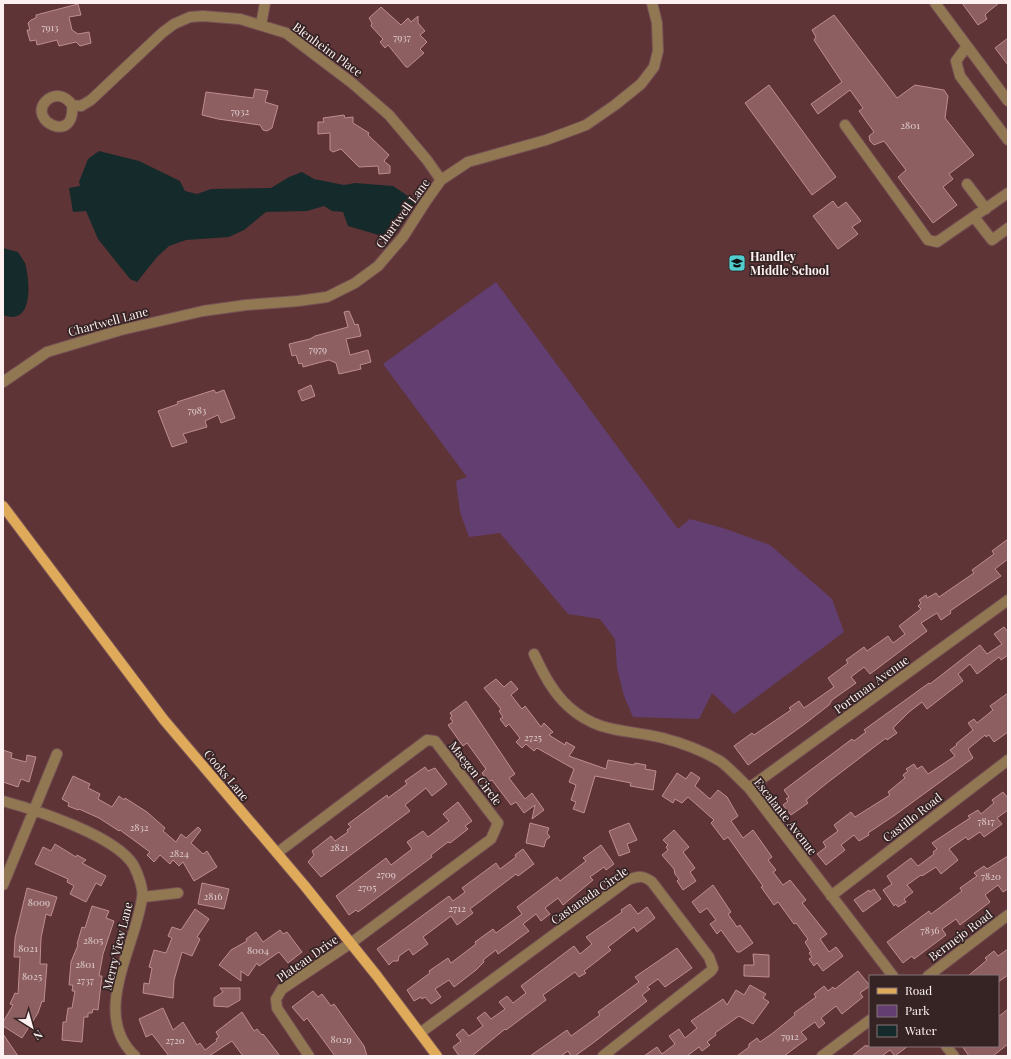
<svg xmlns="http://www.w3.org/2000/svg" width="1011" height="1059" viewBox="0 0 1011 1059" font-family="'Playfair Display',serif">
<rect width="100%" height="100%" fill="#5e3437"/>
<path fill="#633f71" d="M496,282L678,529L690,519L723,528L770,545L832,599L844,632L734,714L712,693L699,719L633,717L624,696L617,668L615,639L600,619L568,614L500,533L469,537L460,512L456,481L467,477L383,364Z"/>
<path fill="#152a2a" d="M99,151L139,161L180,181L185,191L197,194L211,189L271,188L289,177L302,172L314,179L344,185L355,183L393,186L417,202L392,239L348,226L343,212L332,211L324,206L307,211L266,212L244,230L229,237L186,240L169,246L157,257L137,282L130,279L98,239L86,211L73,212L69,188L80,186L79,182L88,159Z
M3,248L18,252C20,256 23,259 25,263C30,280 34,327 3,315Z"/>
<path fill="#8d5f61" stroke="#bf8d8f" d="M962,3H999L989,11L985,15L987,19L978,25Z
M78,4L81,15L69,17L72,30L78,34L89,32L91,43L80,46L76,42L59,46L57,40L37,45L36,40L30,41L27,30H30L28,23L31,20L36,18V15Z
M381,7L401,25L408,18L411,22L418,16V23L425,31L420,35L427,42L420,49L424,53L408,67H406L388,45L385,48L380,42L383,39L371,26L372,23L369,18Z
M834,15L897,98L915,85L944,90L948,96L945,118L974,155L949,174L953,179L943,187L957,205L933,223L898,177L906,170L884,141L874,145L870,141L869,136L874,132L859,111L863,108L850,90L818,114L811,104L842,82L814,40L816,37L812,30Z
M1008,38V65L995,48Z
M769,85L836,177L812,195L745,103Z
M255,89L268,91L265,102L278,106L272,128L267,131L263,130L260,125L218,119L202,115L206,92L253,98Z
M344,115L345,118L353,117V123L369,133L368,135L389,155L384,161L390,166V173L379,174L378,166L359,167L341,149L333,152L330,150V133L318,134V122H324L323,118Z
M833,201L838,208L846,202L861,221L852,227L858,234L838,249L813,216Z
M349,311L355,325L358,324L361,336L346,339L350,355L368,350L371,362L360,365L361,369L339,374L336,363L329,360L303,367L302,363L299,364L296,355L292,356L289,344L310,339L315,336L348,327L344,312Z
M311,385L315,396L302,401L298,391Z
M214,390L216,393L224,390L235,418L221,423L218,415L205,421L207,427L183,434L187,442L172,447L158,411L178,404L177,402Z
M1008,539V559L995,569L1001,576L950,611L951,613L941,620L937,613L921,623L927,631L870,674L864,667L851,677L856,683L832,700L829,705L806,723L748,765L734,746L752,733L754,735L776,720L791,710L789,708L799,701L804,708L834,687L828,678L848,663L846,660L864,647L867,651L888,636L893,643L905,634L899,626L921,609L918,606L921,603L919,600L926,595L927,598L936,593L939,597L974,573L972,570L994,554L992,551Z
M1004,627L1008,632V655L1001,660L999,657L977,674L970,664L958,674L963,681L927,709L922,702L909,712L893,728L897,733L887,740L886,738L827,783L806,800L808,803L791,815L783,805L788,801L786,799L789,797L784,790L852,739L854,741L866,732L864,730L875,722L929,683L930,684L980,645L987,654L1002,644L994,634Z
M496,679L504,687L511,681L518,689L511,695L522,709L525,706L541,727L544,723L553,732L549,735L565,745L566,742L575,747L569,756L606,769L608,760L634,765L635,763L646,765L645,769L656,771L653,790L630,786L631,783L595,776L584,813L573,809L576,802L571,800L576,785L569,782L574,769L537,748L534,751L526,744L522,748L516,742L520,738L509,724L506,727L500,719L503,717L499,711L501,709L484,688Z
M1008,693V732L994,742L989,735L986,737L985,735L968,749L973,758L895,815L868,833L869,835L859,841L854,835L841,845L845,850L826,865L817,854L826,847L823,842L838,831L834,825L851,812L855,817L890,795L888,792L905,778L903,775L908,771L906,769L914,764L917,769L922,766L928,774L955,756L950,750L957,745L956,744L973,730L968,723L974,719L977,723L993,710L990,706Z
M466,701L515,774L509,778L525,799L532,793L544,810L532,819L535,805L524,813L516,802L511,805L492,780L488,782L482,773L486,769L467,743L463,746L448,725L453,722L450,718L452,716L450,713Z
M3,750L12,753L11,758L26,762L27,755L36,757L29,782L21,779L18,787L3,782Z
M425,767L428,771L435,768L447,784L432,796L426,788L405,805L410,811L321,877L308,862L314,855L312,851L331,836L335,841L348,832L347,830L351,827L348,824L387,795L388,798L407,784L405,781Z
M691,772L700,778L695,786L710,799L718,790L727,797L738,816L731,821L743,838L753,830L772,857L768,860L776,870L773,872L783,885L790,880L806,900L802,903L827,934L820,939L829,952L836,947L843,956L823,971L817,963L814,966L809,959L812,957L809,953L811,952L805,942L808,939L796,923L794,924L778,902L774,905L761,887L763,886L728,837L724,840L711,823L714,820L688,797L682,803L675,799L673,803L662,796L677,773L686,779Z
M73,776L90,784L88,788L100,794L98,799L112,807L119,796L124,800L125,798L147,812L165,828L163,831L176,842L181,834L186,838L198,827L201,830L191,843L203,854L207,851L217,867L194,881L183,862L179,866L173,860L170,864L160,855L154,862L147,855L150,852L120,830L119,831L99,818L79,809L78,810L68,806L69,803L62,799Z
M1003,792L1008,798V810L997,818L1002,824L984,837L980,832L968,840L966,837L949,849L958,860L941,874L936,867L922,876L921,875L907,885L913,892L904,899L906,902L898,907L896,904L894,906L883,890L892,884L887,876L911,858L918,866L934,854L933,852L937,849L932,843L970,818L968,816L978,810L981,814L994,803L992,800Z
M458,802L472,821L465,826L468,829L450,843L448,842L431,855L432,857L358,912L356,910L349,915L336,896L386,858L391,865L412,849L407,842L423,831L428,837L449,821L443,814Z
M530,823L549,828L547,833L550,837L546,840L544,847L526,843Z
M629,823L637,840L627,844L630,852L619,856L609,831Z
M674,830L689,847L683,852L695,868L690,872L696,881L683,890L677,881L679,879L675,874L674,869L662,855L668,850L666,847L668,845L663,840Z
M55,844L76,857L77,855L86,860L82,863L106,876L101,886L96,883L86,902L70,894L74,886L67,882L68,879L35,864L43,847L51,851Z
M601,845L614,864L606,870L604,867L590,877L593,880L563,905L558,898L545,908L550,914L541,921L536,914L523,924L529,931L498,954L496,950L483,960L484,962L476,970L454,987L449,980L435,989L441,997L431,1004L425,997L422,999L421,997L414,1001L407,990L430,973L429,971L448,958L451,963L476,944L475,942L493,929L496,933L522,914L517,907L557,877L560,881L586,861L583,858Z
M523,849L534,864L518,876L516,874L470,909L473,913L457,925L451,916L423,937L428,944L413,955L409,949L399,956L398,961H393L389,965L377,949L449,896L453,901L465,892L462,888L496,863L500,869L516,857L515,855Z
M1008,856V889L1003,892L998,885L985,895L990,902L960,925L956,919L942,929L946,935L914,959L912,956L903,963L887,942L929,911L931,914L962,891L960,888L977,876L974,873L984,866L987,869Z
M202,883L229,889L224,909L198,904Z
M713,885L731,912L728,914L737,927L740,925L753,943L740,952H737L721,930L717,934L710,924L716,920L707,908L700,913L692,902Z
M27,888L57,897L51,916L46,914L41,938L40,964H47L44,1002L42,1001L38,1013L22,1038L3,1026V1022L13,1005L10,1004L15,993L18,994L20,957H14L15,938Z
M874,889L881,899L863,912L854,900L869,890L870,892Z
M630,904L638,914L647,907L655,918L637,932L634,927L608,947L611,950L584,971L586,973L579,977L575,972L543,995L546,1000L506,1030L505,1029L472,1056H459L453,1047L461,1041L456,1035L463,1029L469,1036L483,1026L477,1018L485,1012L491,1019L505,1009L499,1002L507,996L513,1003L526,993L521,986L574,946L580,954L592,944L586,937L622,912L621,910Z
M92,906L109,911L106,918L114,921L103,954L99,976H102L98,1010L93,1009L92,1013H88V1017H84L82,1042L62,1040L63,1022H66L68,1008H72L75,991H72L73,985H69L71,962L78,945L77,944L82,927L85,928Z
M195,909L209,919L197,937L200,939L192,956L182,952L174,980L173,998L143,993L144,983L149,984L152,968L149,967L154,950L166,953L172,938L168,936L172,927L181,930Z
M280,930L283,934L287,932L302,952L288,963L279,952L259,966L257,963L248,976L241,971V981L219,965L231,950L247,941L246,939L256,932L263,942Z
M677,948L692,968L665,987L658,979L647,987L650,989L642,995L647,1001L593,1043L575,1056H571L568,1051L561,1056H530L567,1030L571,1036L600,1015L598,1012L639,982L635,977Z
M1008,949V975L1001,980L998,982V976H968L987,960L985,958L994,951L998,956Z
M753,954L769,955V977L744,976V965H754Z
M858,971L870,986L860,993L863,997L842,1014L836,1006L821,1018L825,1023L819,1028L815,1022L801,1032L807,1039L796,1047L784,1056H737L749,1047V1044L757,1038L760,1042L773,1033L795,1015L794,1013L816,997L814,994L824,986L828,991L833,987L835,989Z
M750,985L766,994L763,998L769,1002L753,1024L739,1016L715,1033L716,1035L707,1042L710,1045L702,1051L699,1047L687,1056H644L657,1047L662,1054L675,1044L669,1036L679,1029L685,1038L697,1028L691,1021L723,999L727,1005L736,990L744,995Z
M220,988H240V1000L228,1007L214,1006V998L223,992Z
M313,991L318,997L322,994L331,1006L334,1004L364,1046L367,1056H335L307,1018L304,1021L292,1007Z
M163,1008L173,1030L183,1022L197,1045L200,1043L205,1050L217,1041L216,1039L219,1037L216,1032L242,1012L254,1031L257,1029L262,1035L263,1034L280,1056H243L232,1041L209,1056H169L152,1034L146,1037L139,1019Z
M1008,1009V1044L993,1056H969L962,1046H998V1017Z
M3,1034L18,1056H3Z
M866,1045V1046H908L895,1056L890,1050L882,1056H852Z"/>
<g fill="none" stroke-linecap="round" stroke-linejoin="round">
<g stroke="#775255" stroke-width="12">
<path id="minor" d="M935,3L1008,101
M261,25L265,3
M967,46L956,61L960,76L1008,140
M72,105C76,145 27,121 46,101C55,92 66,96 72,105L81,106L91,100L162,33L174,24L190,17L203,16L240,19L286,33L352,83L389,115L427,160L441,180
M845,125L928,240L937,242L1008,193
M967,184L986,209
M974,217L992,240L1008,228
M3,382L47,352L121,330L203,311L246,305L298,301L327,297L355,283L378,266L403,237L426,201L441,180L468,162L546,140L586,125L615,105L641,84L654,67L658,51L657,23L652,3
M534,654C543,673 553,693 569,707C599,734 627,729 663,738C682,743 703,751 720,761C730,768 740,780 749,788L893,976
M749,788L1008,600
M3,801C36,810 117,836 134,866C138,874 144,890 142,898C136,946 90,1014 135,1056
M277,853L427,740L435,741L498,823L491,839L351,943L282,989L276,999L277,1008L309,1056
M3,885L57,754
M831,896L1008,760
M143,897L178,893
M928,976L1008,915
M420,1033L628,880C639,876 643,875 652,882L709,957L713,968L711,971L603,1056
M946,1046L954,1056
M822,1056L870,1020"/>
</g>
<g stroke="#775255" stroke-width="12">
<path id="major" d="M3,506L164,720L304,885L377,976L437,1056"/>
</g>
<use href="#minor" stroke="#927852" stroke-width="10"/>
<use href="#major" stroke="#dfaa59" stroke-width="10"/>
</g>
<defs>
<g id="school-square" transform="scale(0.9)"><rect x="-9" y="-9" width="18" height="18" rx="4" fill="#52cdce" stroke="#362324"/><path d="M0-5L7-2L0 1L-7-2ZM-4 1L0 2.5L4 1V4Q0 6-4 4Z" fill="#111"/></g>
</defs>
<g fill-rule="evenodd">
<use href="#school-square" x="737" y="263"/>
</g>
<g text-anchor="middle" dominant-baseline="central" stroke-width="3.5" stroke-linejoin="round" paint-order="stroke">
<g font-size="10" fill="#e0cccd">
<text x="50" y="27">7913</text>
<text x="402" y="37">7937</text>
<text x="240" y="111">7932</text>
<text x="910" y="125">2801</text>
<text x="318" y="349">7979</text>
<text x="197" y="410">7983</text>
<text x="533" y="737">2725</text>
<text x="986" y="821">7817</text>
<text x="139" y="827">2832</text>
<text x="339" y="847">2821</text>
<text x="179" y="853">2824</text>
<text x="386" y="874">2709</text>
<text x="991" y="876">7820</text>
<text x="367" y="887">2705</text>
<text x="213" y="896">2816</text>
<text x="39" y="902">8009</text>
<text x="457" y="908">2712</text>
<text x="930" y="930">7836</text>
<text x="93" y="940">2805</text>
<text x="28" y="948">8021</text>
<text x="258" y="950">8004</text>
<text x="85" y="964">2801</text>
<text x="32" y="976">8025</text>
<text x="85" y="980">2737</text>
<text x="790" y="1036">7912</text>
<text x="341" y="1039">8029</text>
<text x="175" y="1040">2720</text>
</g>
<g font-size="12" fill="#fcf0f1" stroke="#362324">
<text transform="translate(328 49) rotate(36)">Blenheim Place</text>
<text transform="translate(402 213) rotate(-54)">Chartwell Lane</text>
<text transform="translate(108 321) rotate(-15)">Chartwell Lane</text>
<text transform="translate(871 684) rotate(-36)">Portman Avenue</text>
<text transform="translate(476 773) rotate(52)">Maegen Circle</text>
<text transform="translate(227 775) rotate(50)">Cooks Lane</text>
<text transform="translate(786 816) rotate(52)">Escalante Avenue</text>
<text transform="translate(912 817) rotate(-38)">Castillo Road</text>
<text transform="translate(589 895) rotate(-35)">Castanada Circle</text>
<text transform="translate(960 935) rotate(-37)">Bermejo Road</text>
<text transform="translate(117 946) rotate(-76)">Merry View Lane</text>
<text transform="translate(307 958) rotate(-35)">Plateau Drive</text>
</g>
<g font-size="12" font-weight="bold" fill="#fcf0f1" stroke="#362324" text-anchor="start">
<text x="750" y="256">Handley<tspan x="750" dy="14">Middle School</tspan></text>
</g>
</g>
<rect width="1011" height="1059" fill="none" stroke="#fcf0f1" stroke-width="8"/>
<rect x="869" y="975" width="130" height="72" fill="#362324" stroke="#857576"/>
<rect x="877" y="988" width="20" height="6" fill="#dfaa59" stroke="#857576"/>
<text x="905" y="995" font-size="12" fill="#fcf0f1">Road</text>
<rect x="877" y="1005" width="20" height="12" fill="#633f71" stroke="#857576"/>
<text x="905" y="1015" font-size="12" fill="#fcf0f1">Park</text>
<rect x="877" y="1025" width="20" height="12" fill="#152a2a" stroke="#857576"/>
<text x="905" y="1035" font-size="12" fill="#fcf0f1">Water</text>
<g transform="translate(32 1027) rotate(143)" stroke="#362324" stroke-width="3" paint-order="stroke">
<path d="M0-3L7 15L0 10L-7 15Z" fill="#fcf0f1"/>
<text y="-6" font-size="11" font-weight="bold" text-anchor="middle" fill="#fcf0f1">N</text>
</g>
</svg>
